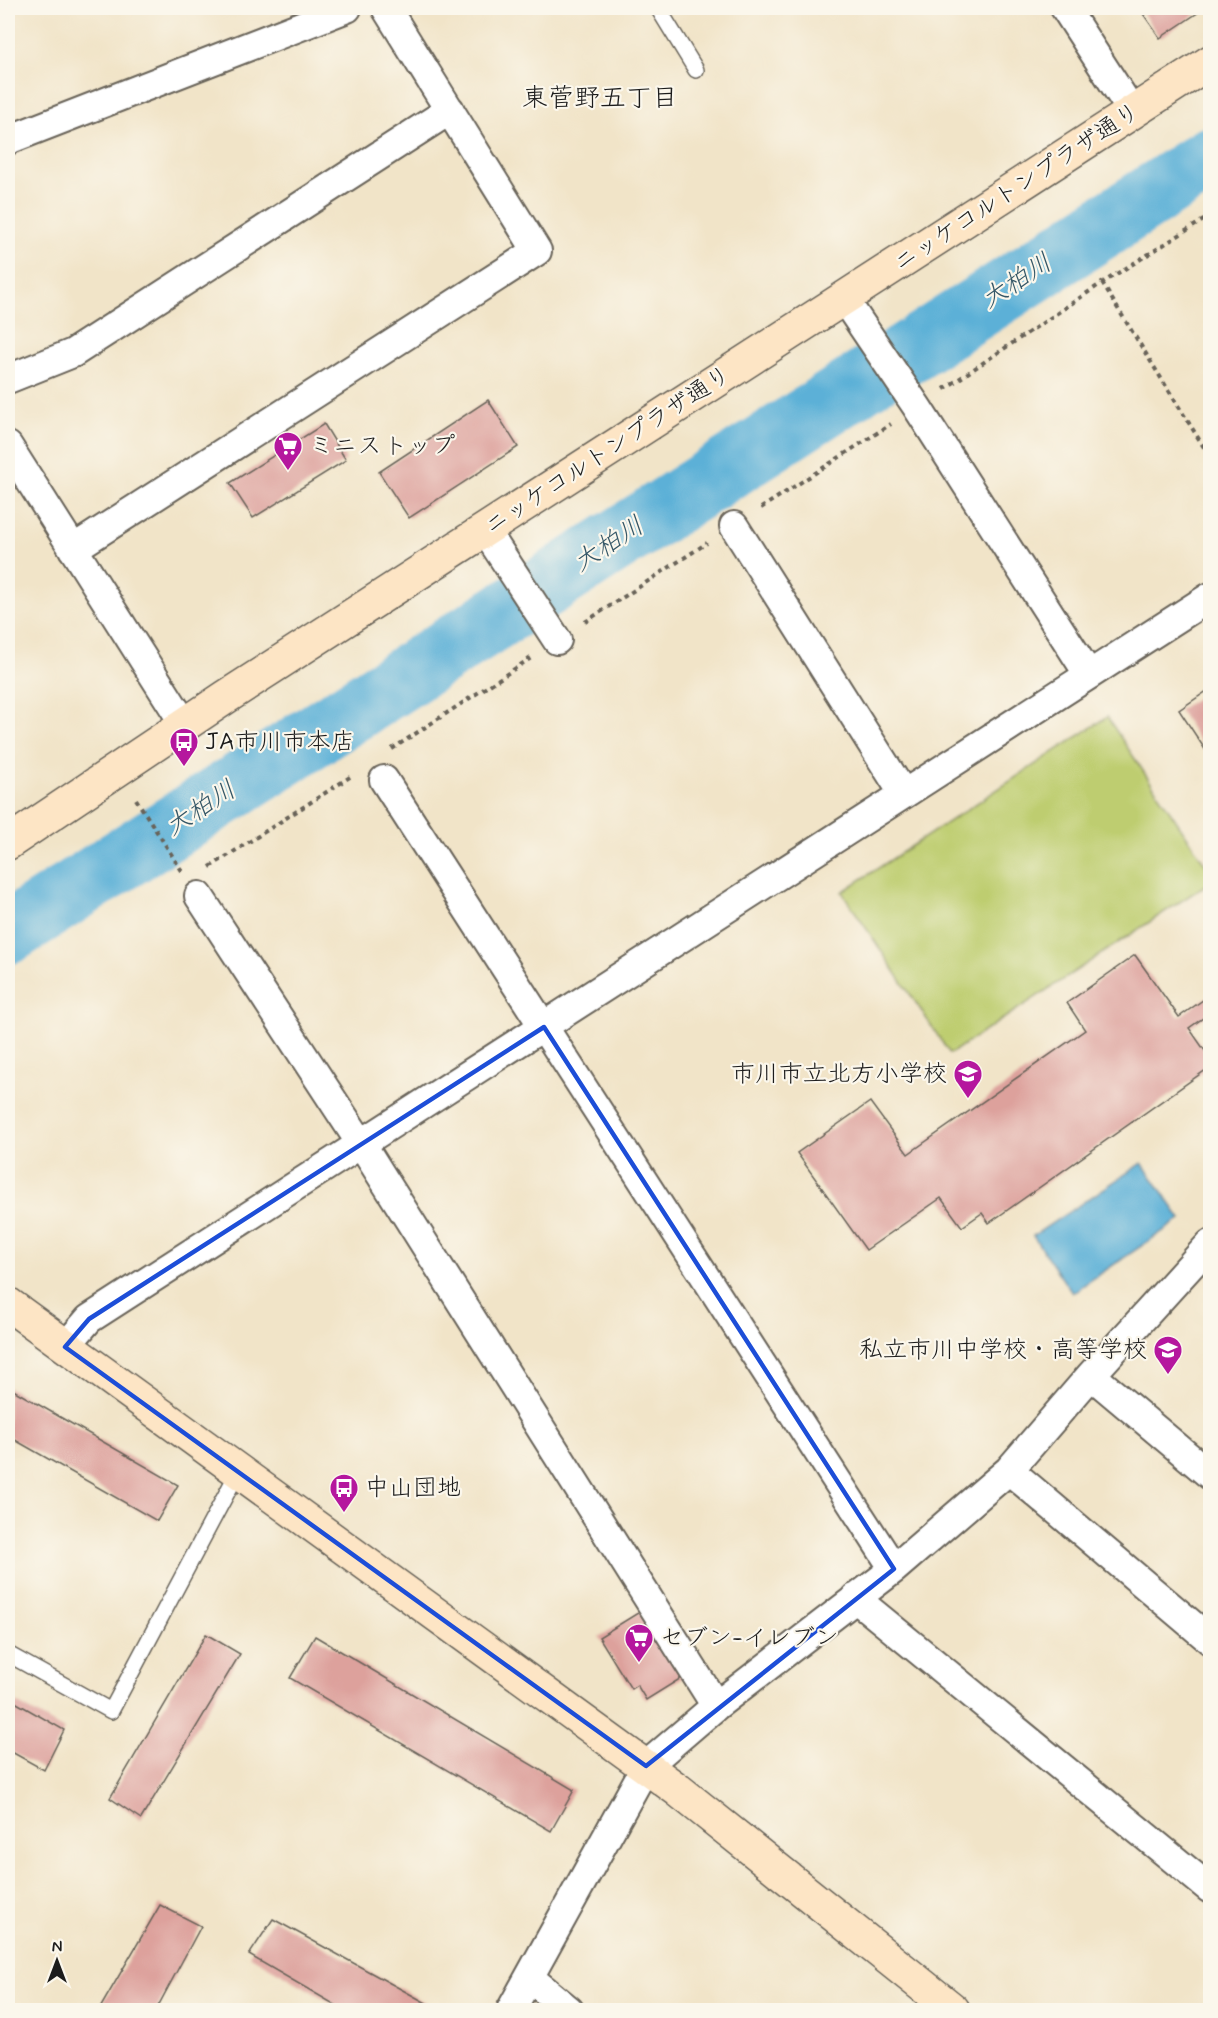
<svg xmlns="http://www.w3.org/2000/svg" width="1218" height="2018" viewBox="0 0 1218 2018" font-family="Mynerve,'Klee One',sans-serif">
<rect width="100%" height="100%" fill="#fbf7ec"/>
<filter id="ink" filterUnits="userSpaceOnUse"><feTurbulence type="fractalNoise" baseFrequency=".0167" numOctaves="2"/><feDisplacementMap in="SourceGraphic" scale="12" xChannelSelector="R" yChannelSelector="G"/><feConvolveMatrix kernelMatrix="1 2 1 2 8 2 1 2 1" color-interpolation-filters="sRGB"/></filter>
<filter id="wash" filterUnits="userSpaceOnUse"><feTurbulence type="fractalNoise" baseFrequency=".008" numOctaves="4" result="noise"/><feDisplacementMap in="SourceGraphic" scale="24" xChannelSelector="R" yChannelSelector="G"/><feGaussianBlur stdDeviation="1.35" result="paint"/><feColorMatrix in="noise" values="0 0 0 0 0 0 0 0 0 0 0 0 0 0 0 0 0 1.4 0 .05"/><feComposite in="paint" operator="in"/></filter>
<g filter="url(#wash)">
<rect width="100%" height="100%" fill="#f1e4c8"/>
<path fill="#becd6f" stroke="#6d7446" stroke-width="1.5" d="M1107,717L1210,871V882L950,1054L842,892Z"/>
<path fill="#5bb0d7" stroke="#3c667a" stroke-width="1.5" d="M1142,1163L1181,1219L1072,1293L1033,1236Z"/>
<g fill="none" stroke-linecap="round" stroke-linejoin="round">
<path stroke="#5bb0d7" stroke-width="63" d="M8,933L1210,158"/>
</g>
<g id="blocks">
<path fill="#dda19c" d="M1139,8H1205L1160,38Z
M488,400L518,447L409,518L379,472Z
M324,424L346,460L253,518L230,483Z
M1210,689V757L1179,710Z
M1135,955L1179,1017L1210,995V1013L1189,1028L1210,1058V1067L989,1223L982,1213L962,1227L941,1198L866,1250L797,1153L870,1102L908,1154L1085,1030L1067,1003Z
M8,1387L178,1485L157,1521L8,1436Z
M641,1611L683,1677L646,1700L637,1685L631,1689L599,1637Z
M206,1634L240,1654L141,1819L110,1798Z
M315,1636L574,1790L551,1831L290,1678Z
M8,1698L64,1730L44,1770L8,1750Z
M160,1905L201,1926L156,2010H99Z
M273,1919L439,2010H344L249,1955Z"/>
</g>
</g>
<g filter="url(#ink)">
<use href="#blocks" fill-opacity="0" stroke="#676258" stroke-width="1.5"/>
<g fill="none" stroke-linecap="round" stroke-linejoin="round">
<g stroke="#676258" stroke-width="18">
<path id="lane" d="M658,8L696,70
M8,1654L111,1711L238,1472"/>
</g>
<g stroke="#676258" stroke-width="32">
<path id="street" d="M1065,8L1133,113
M8,140L347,8
M844,299L917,407L1089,675
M8,379L73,353L450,110
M8,446L185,725
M734,526L903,793
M485,530L557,640
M73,549L537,251L386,8
M384,780L894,1569
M199,896L362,1145L716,1706
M65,1347L89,1319L1210,597
M1091,1375L1210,1475
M1009,1470L1210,1640
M855,1598L1210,1889
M530,1978L569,2010
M511,2010L646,1766L716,1706L894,1569L1009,1470L1091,1375L1210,1244"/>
</g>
<g stroke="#676258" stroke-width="36">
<path id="secondary" d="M8,843L226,697L1210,62
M8,1304L678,1790L953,2010"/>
</g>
<path stroke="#676258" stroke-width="4" stroke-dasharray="4.5 4.5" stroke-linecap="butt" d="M1102,283L1210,457
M944,389L1102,283L1210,216
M761,508L891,424
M585,622L707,543
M392,749L531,658
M136,799L182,871
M210,867L353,775"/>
<use href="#lane" stroke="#fff" stroke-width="15"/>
<use href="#street" stroke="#fff" stroke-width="28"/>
<use href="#secondary" stroke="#fde5c5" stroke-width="33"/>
</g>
</g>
<path fill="none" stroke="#1d4ed8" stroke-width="4.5" stroke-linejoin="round" d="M544,1027L894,1569L646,1766L65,1347L89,1319Z"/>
<defs>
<g id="supermarket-pin" transform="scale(1.5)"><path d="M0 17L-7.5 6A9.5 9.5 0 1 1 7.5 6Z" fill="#b5179e" stroke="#fbf7ec"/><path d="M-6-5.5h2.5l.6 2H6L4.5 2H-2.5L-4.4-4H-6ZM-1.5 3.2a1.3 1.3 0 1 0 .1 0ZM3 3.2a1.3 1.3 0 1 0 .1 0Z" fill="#fff"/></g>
<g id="bus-pin" transform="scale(1.5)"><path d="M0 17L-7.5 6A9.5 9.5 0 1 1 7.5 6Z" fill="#b5179e" stroke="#fbf7ec"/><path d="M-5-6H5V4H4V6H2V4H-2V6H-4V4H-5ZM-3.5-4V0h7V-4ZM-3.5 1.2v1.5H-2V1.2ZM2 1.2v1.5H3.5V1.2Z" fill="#fff"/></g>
<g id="school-pin" transform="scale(1.5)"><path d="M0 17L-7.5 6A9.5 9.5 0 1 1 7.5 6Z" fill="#b5179e" stroke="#fbf7ec"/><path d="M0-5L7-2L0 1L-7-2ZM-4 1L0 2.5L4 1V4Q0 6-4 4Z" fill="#fff"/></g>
</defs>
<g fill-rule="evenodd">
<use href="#supermarket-pin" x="288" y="446"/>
<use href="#bus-pin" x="184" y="742"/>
<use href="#school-pin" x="968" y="1074"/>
<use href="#school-pin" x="1168" y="1350"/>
<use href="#bus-pin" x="344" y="1488"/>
<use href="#supermarket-pin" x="639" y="1638"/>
</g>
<g text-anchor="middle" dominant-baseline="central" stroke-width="4.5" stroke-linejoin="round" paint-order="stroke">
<g font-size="24" fill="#1c1c1c" stroke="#fbf7ec">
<text transform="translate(1017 188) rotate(-33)">ニッケコルトンプラザ通り</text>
<text transform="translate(608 451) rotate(-33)">ニッケコルトンプラザ通り</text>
</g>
<g font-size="24" fill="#1c1c1c" stroke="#fbf7ec" text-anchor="start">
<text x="309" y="446">ミニストップ</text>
<text x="205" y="742">JA市川市本店</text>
<text x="947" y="1074" text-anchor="end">市川市立北方小学校</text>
<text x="1147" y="1350" text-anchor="end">私立市川中学校・高等学校</text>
<text x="365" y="1488">中山団地</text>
<text x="660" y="1638">セブン-イレブン</text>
</g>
<g font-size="26" fill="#1c1c1c" stroke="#fbf7ec">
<text x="600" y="99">東菅野五丁目</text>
</g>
<g font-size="26" font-style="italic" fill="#355767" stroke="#fbf7ec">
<text transform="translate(1017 282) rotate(-33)">大柏川</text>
<text transform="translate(609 545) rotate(-33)">大柏川</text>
<text transform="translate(201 809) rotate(-33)">大柏川</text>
</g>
</g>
<rect width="1218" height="2018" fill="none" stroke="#fbf7ec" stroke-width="30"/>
<g transform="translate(57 1961)" stroke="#fbf7ec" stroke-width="4.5" paint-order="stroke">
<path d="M0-4.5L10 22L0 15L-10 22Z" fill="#1c1c1c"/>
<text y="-9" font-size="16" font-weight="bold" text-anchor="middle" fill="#1c1c1c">N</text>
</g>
</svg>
